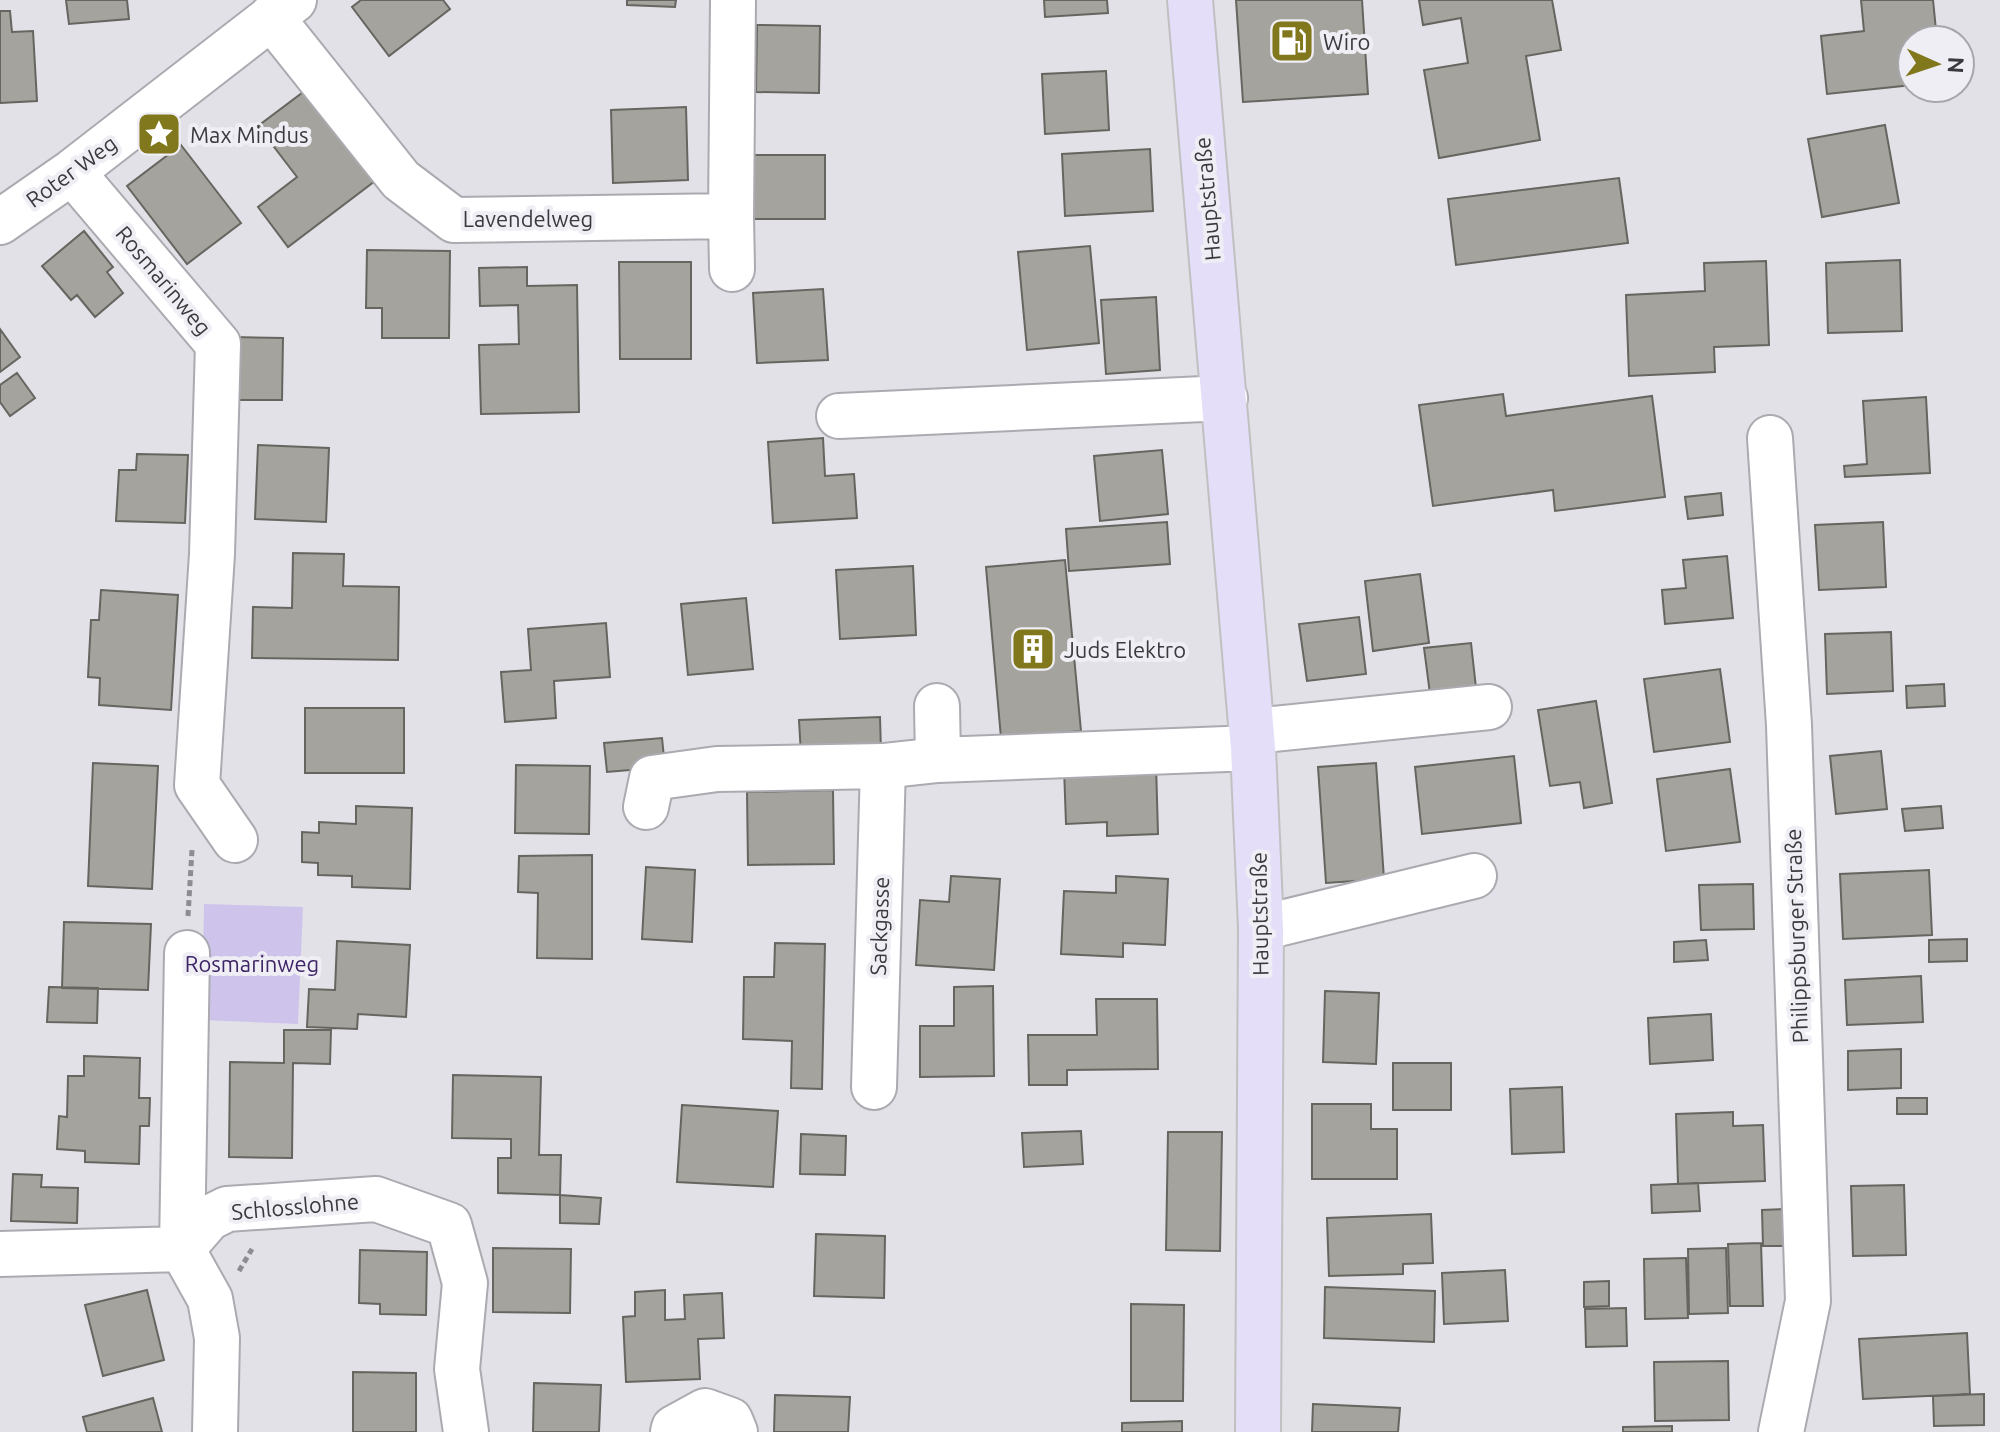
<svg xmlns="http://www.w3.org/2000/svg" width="2000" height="1432" viewBox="0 0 2000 1432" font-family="Ubuntu,sans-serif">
<rect width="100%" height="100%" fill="#e2e1e8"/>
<path fill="#cec4eb" d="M204,904L303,907L298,1024L202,1020Z"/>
<path fill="#a4a39d" stroke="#66655f" stroke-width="2" d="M66,0H127L129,19L69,24Z
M361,0H443L450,9L389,56L352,7Z
M627,0H676L675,7L627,5Z
M1044,0H1107L1108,13L1045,17Z
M1236,0H1362L1368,94L1243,102Z
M1419,0H1552L1561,50L1526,56L1540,140L1439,158L1424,70L1468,63L1461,18L1423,25Z
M1861,0H1933L1937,40H1912V85L1827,94L1821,36L1864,31Z
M0,11H10L12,32L33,31L37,101L0,103Z
M757,25L820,26L819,93L756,92Z
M1106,71L1109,130L1045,134L1042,74Z
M306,90L375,181L288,247L258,207L297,177L258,126Z
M686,107L688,180L613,183L611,110Z
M1885,125L1899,203L1822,217L1808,139Z
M181,145L241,223L187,264L127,186Z
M1150,149L1153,211L1065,216L1062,154Z
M752,155H825V219H752Z
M1619,178L1628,243L1456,265L1448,199Z
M84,231L113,267L107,272L123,293L95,317L77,295L71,300L42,266Z
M1090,246L1099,343L1027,350L1018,252Z
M367,250L450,251L449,338H382V308H366Z
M1900,260L1902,331L1828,333L1826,263Z
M1766,261L1769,345L1714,347L1715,372L1629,376L1626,295L1705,291L1704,263Z
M619,262H691V359H620Z
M527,267V286L577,285L579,412L481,414L479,345L519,344L518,305L480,306L479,268Z
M823,289L828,360L757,363L753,293Z
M1156,297L1160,370L1106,374L1101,300Z
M0,329L20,357L0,372Z
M231,337L283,338L282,400H230Z
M17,373L35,398L10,416L0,402V385Z
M1503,394L1506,416L1652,396L1665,497L1555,511L1553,490L1433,506L1419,405Z
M1926,397L1930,473L1845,477L1844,466L1867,464L1863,401Z
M823,438L825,476L854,474L857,518L773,523L768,442Z
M258,445L329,448L326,522L255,519Z
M1162,450L1168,514L1100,521L1094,456Z
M137,454L188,455L185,523L116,521L119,470H136Z
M1721,493L1723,515L1688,519L1685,497Z
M1167,522L1170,564L1069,571L1066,529Z
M1883,522L1886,587L1819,590L1815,525Z
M293,553L344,554L343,586L399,587L398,660L252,658L253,607L292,608Z
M1727,556L1733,618L1665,624L1662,590L1686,588L1683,560Z
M1065,560L1081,731L1001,738L986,567Z
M913,566L916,635L840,639L836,570Z
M1420,574L1429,643L1373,651L1365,581Z
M101,590L178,595L171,710L99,705L100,678L88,677L91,620H99Z
M746,598L753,669L688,675L681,604Z
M1359,617L1366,674L1307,681L1299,624Z
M606,623L610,677L554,681L556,718L505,722L501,672L531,670L528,629Z
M1891,632L1893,691L1827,694L1825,634Z
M1471,643L1476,688L1430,694L1424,648Z
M1720,669L1730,742L1654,752L1644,679Z
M1944,684L1945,706L1907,708L1906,686Z
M1596,701L1612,803L1584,808L1580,782L1550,786L1538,710Z
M305,708H404V773H305Z
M880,717L881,752L801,755L799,720Z
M662,738L665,767L607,772L604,743Z
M1881,751L1887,809L1836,814L1830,756Z
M1514,756L1521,823L1422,834L1415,767Z
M93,763L158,766L152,889L88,886Z
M1376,763L1384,879L1326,883L1318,767Z
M1156,764L1158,834L1107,836V822L1066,824L1064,768Z
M516,765L590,766L589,834L515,833Z
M1730,769L1740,842L1666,851L1657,779Z
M833,790L834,864L748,865L747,792Z
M356,806L412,808L410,889L352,887V876L318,875V863L302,862V832L319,833V822L356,824Z
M1941,806L1943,828L1905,831L1902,809Z
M592,855V959L537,958L538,893L518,892L519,856Z
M646,867L695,870L692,942L642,939Z
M1929,870L1932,935L1843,939L1840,874Z
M951,876L1000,879L994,970L916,965L920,900L949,902Z
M1116,876L1168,879L1165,945L1123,943V957L1061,954L1064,891L1116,893Z
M1753,884L1754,929L1701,930L1699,885Z
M64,922L151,924L148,990L62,988Z
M1967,939V961L1929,962V940Z
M1706,940L1708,960L1674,962V942Z
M337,941L410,945L406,1017L358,1014L357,1029L307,1027L309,989L335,990Z
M775,943L825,944L822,1089L791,1088L792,1041L743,1039L744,977H774Z
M1921,976L1923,1022L1847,1025L1845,980Z
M993,986L994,1076L920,1077V1026H954V987Z
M49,987L98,988L97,1023L47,1022Z
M1325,991L1379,993L1376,1064L1323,1062Z
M1096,999H1157L1158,1069L1067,1070V1085H1029L1028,1035H1097Z
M1711,1014L1713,1060L1650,1064L1648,1018Z
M284,1030H331L330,1064L293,1063L292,1158L229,1157L230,1062L284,1063Z
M1901,1049V1088L1848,1090V1051Z
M84,1056L140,1058L139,1098H150L149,1126H140L139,1164L85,1162V1151L57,1149L59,1116L67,1117L68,1076H84Z
M1393,1063H1451V1110H1393Z
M453,1075L541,1077L539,1155H561L560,1195L498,1193V1158H511V1139L452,1138Z
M1562,1087L1564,1152L1512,1154L1510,1089Z
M1897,1098H1927V1114H1897Z
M1312,1104H1371V1129H1397V1179H1312Z
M682,1105L778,1111L773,1187L677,1182Z
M1733,1112V1126L1763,1125L1765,1181L1678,1184L1676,1114Z
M1081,1131L1083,1164L1024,1167L1022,1133Z
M1168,1132H1222L1220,1251L1166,1250Z
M801,1134L846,1136L845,1175L800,1174Z
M13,1174L42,1175L41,1187L78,1188L77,1223L11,1221Z
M1698,1183L1700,1211L1652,1213L1651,1185Z
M1904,1185L1906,1255L1853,1256L1851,1186Z
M560,1195L601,1198L599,1224L560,1223Z
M1787,1209L1788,1246H1763L1762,1210Z
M1431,1214L1433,1263L1403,1264V1274L1329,1276L1327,1218Z
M816,1234L885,1236L884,1298L814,1296Z
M1761,1243L1763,1306H1730L1728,1244Z
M493,1248L571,1249L570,1313L493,1312Z
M1726,1248L1728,1313L1689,1314L1688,1249Z
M360,1250L427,1252L426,1315L380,1314V1304L359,1303Z
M1686,1258L1688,1318L1645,1319L1644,1259Z
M1505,1270L1508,1321L1444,1324L1442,1273Z
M1609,1281V1306L1584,1307V1282Z
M1325,1287L1435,1291L1434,1342L1324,1338Z
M147,1290L164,1360L103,1376L85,1305Z
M665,1290V1320L685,1319L684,1295L722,1293L724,1338L698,1339L700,1379L626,1382L623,1317L635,1316V1292Z
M1131,1304L1184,1305L1183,1401H1131Z
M1626,1308L1627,1346L1586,1347L1585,1309Z
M1967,1333L1970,1394L1863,1399L1859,1339Z
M1728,1361L1729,1420L1655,1421L1654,1362Z
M353,1372L416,1373V1432H353Z
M534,1383L601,1385L599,1432H533Z
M1984,1394V1425L1934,1426L1933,1396Z
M775,1395L850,1397L848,1432H774Z
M153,1398L162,1432H87L83,1417Z
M1313,1404L1400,1408L1398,1432H1312Z
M1182,1421V1432H1122V1423Z
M1672,1426V1432H1623V1427Z"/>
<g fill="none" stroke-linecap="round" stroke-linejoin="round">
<g stroke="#acaab1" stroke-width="48">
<path id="minor" d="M271,17L401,180L454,220L731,216L732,269
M72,172L218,344L212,554L197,785L235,840
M731,216L733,0
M0,222L72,172L294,0
M839,416L1225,398
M1770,438L1789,725L1808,1301L1781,1432
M937,706L938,760
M1253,731L1489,707
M646,807L652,778L717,769L883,766
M1261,928L1474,876
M874,1087L883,766L938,760L1253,748
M182,1249L187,953
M182,1249L210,1299L217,1338L215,1432
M0,1254L182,1249L209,1218L227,1209L376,1199L449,1225L465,1283L457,1369L466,1432
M673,1432L674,1428L705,1411L730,1420L735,1432"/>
</g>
<g stroke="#c0c0c1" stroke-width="48">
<path id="major" d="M1190,0L1253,748L1261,928L1258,1432"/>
</g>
<path stroke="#8d8c91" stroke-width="5" stroke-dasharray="6 4" stroke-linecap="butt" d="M188,916L192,850
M239,1271L252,1249"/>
<use href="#minor" stroke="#fff" stroke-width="44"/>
<use href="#major" stroke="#e5def9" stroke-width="44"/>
</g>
<defs>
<g id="fuel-square" transform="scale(2.3)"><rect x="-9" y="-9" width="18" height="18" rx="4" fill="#81781d" stroke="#f0eef5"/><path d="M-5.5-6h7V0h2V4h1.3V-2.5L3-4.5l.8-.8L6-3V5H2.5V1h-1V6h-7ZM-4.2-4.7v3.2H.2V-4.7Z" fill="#fff"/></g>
<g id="sight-square" transform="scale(2.3)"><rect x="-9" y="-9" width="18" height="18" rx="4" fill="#81781d" stroke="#f0eef5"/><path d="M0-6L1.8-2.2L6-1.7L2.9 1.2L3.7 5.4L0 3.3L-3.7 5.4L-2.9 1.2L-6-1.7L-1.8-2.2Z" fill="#fff"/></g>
<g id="building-square" transform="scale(2.3)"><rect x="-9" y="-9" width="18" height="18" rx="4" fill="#81781d" stroke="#f0eef5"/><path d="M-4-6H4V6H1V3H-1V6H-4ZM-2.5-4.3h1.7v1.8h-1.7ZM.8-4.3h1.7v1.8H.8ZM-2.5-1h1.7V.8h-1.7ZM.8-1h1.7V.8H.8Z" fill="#fff"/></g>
</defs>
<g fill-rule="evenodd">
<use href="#fuel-square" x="1292" y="41"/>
<use href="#sight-square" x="159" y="134"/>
<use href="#building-square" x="1033" y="649"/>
</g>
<g text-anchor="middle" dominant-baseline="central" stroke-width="8" stroke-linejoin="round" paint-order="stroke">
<g font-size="22" fill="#3a393c" stroke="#f0eef5" text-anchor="start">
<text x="1323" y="41">Wiro</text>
<text x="190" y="134">Max Mindus</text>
<text x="1064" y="649">Juds Elektro</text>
</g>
<g font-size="22" fill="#3a393c" stroke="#f0eef5">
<text transform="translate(71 171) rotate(-36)">Roter Weg</text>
<text transform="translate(1207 199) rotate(-95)">Hauptstraße</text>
<text x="528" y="218">Lavendelweg</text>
<text transform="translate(164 280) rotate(50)">Rosmarinweg</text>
<text transform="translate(1259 914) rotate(-91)">Hauptstraße</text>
<text transform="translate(879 926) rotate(-88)">Sackgasse</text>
<text transform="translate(1796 936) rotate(-92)">Philippsburger Straße</text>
<text transform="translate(295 1206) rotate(-5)">Schlosslohne</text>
</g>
<g font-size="22" fill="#3d2566" stroke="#f0eef5">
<text x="252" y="963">Rosmarinweg</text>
</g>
</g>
<g transform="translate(1936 64) rotate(93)"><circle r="38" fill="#f0eef5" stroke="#a7a6ab" stroke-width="2"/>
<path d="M0-6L14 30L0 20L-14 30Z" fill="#81781d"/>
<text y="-12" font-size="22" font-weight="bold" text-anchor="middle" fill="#3a393c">N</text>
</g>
</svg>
